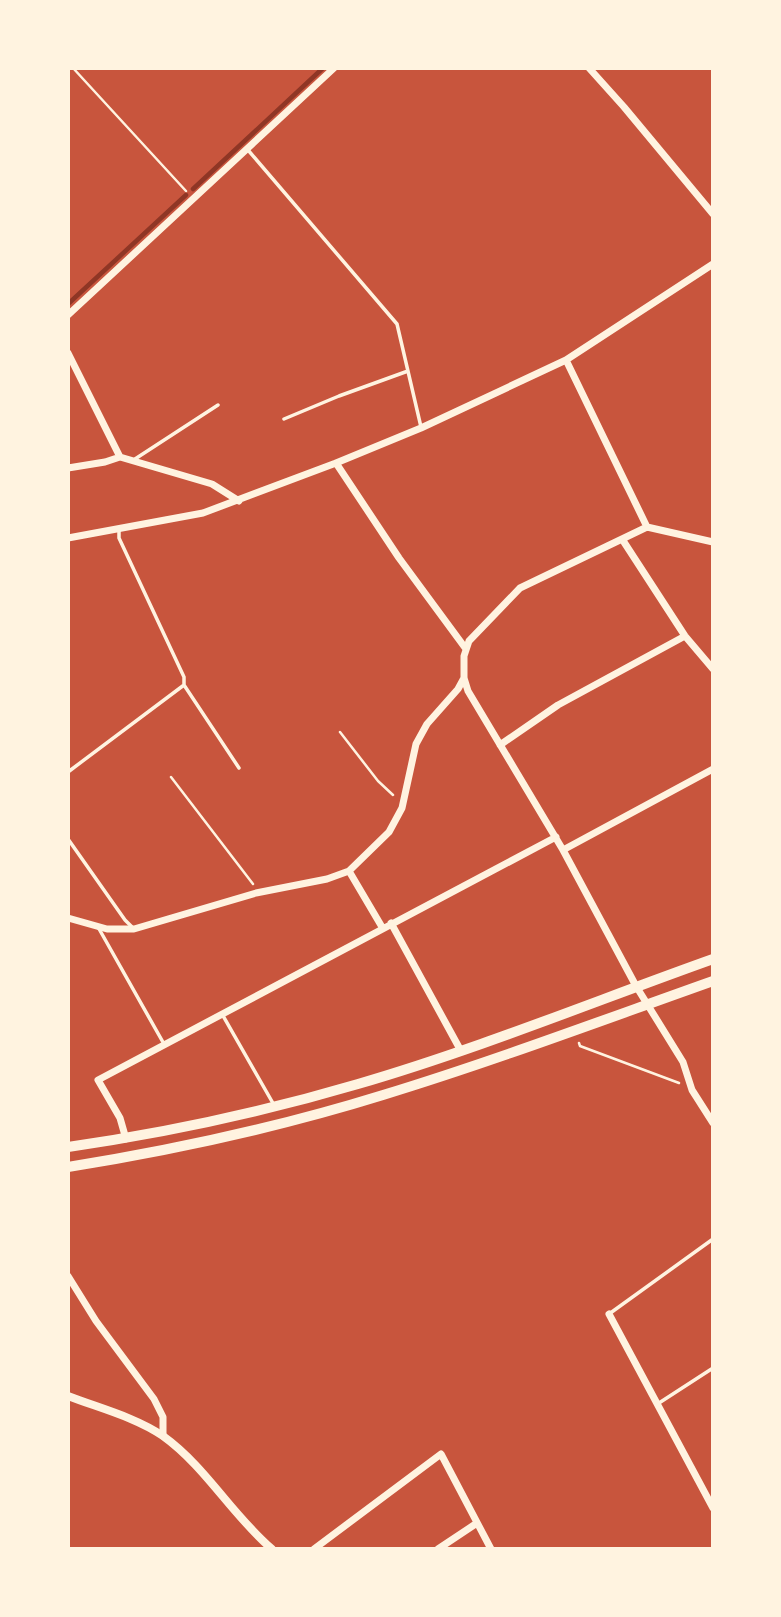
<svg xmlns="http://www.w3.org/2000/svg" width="781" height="1617" viewBox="0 0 781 1617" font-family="'Nunito Sans',sans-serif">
<rect width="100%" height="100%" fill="#c8553d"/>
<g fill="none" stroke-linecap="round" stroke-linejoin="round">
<path stroke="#8f3625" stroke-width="4.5" d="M193,189L323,68
M68,304L186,195"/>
<path stroke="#fff3e0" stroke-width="2.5" d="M73,68L186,191
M340,732L378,781L393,795
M171,777L253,884
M579,1043L580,1046L679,1083"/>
<path stroke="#fff3e0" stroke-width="3.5" d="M248,150L397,324L421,427
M284,419L339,396L408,371
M135,459L218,405
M119,530V538L184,677V685L239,768
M68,772L184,685
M68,839L125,920L133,928
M98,927L164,1044
M222,1014L274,1105
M609,1314L713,1239
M659,1403L713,1368"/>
<path stroke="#fff3e0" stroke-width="7" d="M589,68L624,107L713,214
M68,315L334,68
M68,353L120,457L212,484L239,501
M566,360L647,527
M336,463L399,558L466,649
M68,468L105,462L120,457
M68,538L203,513L336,463L421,428L566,360L713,264
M622,539L685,636L713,669
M713,542L647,527L520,588L469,641L464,656V678L468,691L563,850L636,986L683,1062L692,1090L713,1123
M500,745L558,705L685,636
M563,850L713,769
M349,871L382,927
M68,918L107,929H134L256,893L327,879L349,871L389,832L402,808L416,744L427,724L458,689L464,678
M391,923L461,1051
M126,1139L120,1118L98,1080L556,837
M68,1276L96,1321L154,1399L163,1417V1436
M609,1314L713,1508
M314,1549L441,1454L491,1549
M438,1549L477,1523"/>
<path stroke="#fff3e0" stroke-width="8" d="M68,1396C99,1408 135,1417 163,1436C206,1467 232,1515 272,1549"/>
<path stroke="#fff3e0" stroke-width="10" d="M68,1147C166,1133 263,1112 358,1084C478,1049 595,1001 713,959
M68,1167C174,1150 280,1127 383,1095C494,1061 603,1020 713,981"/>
</g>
<rect width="781" height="1617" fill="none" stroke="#fff3e0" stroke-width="140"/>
</svg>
